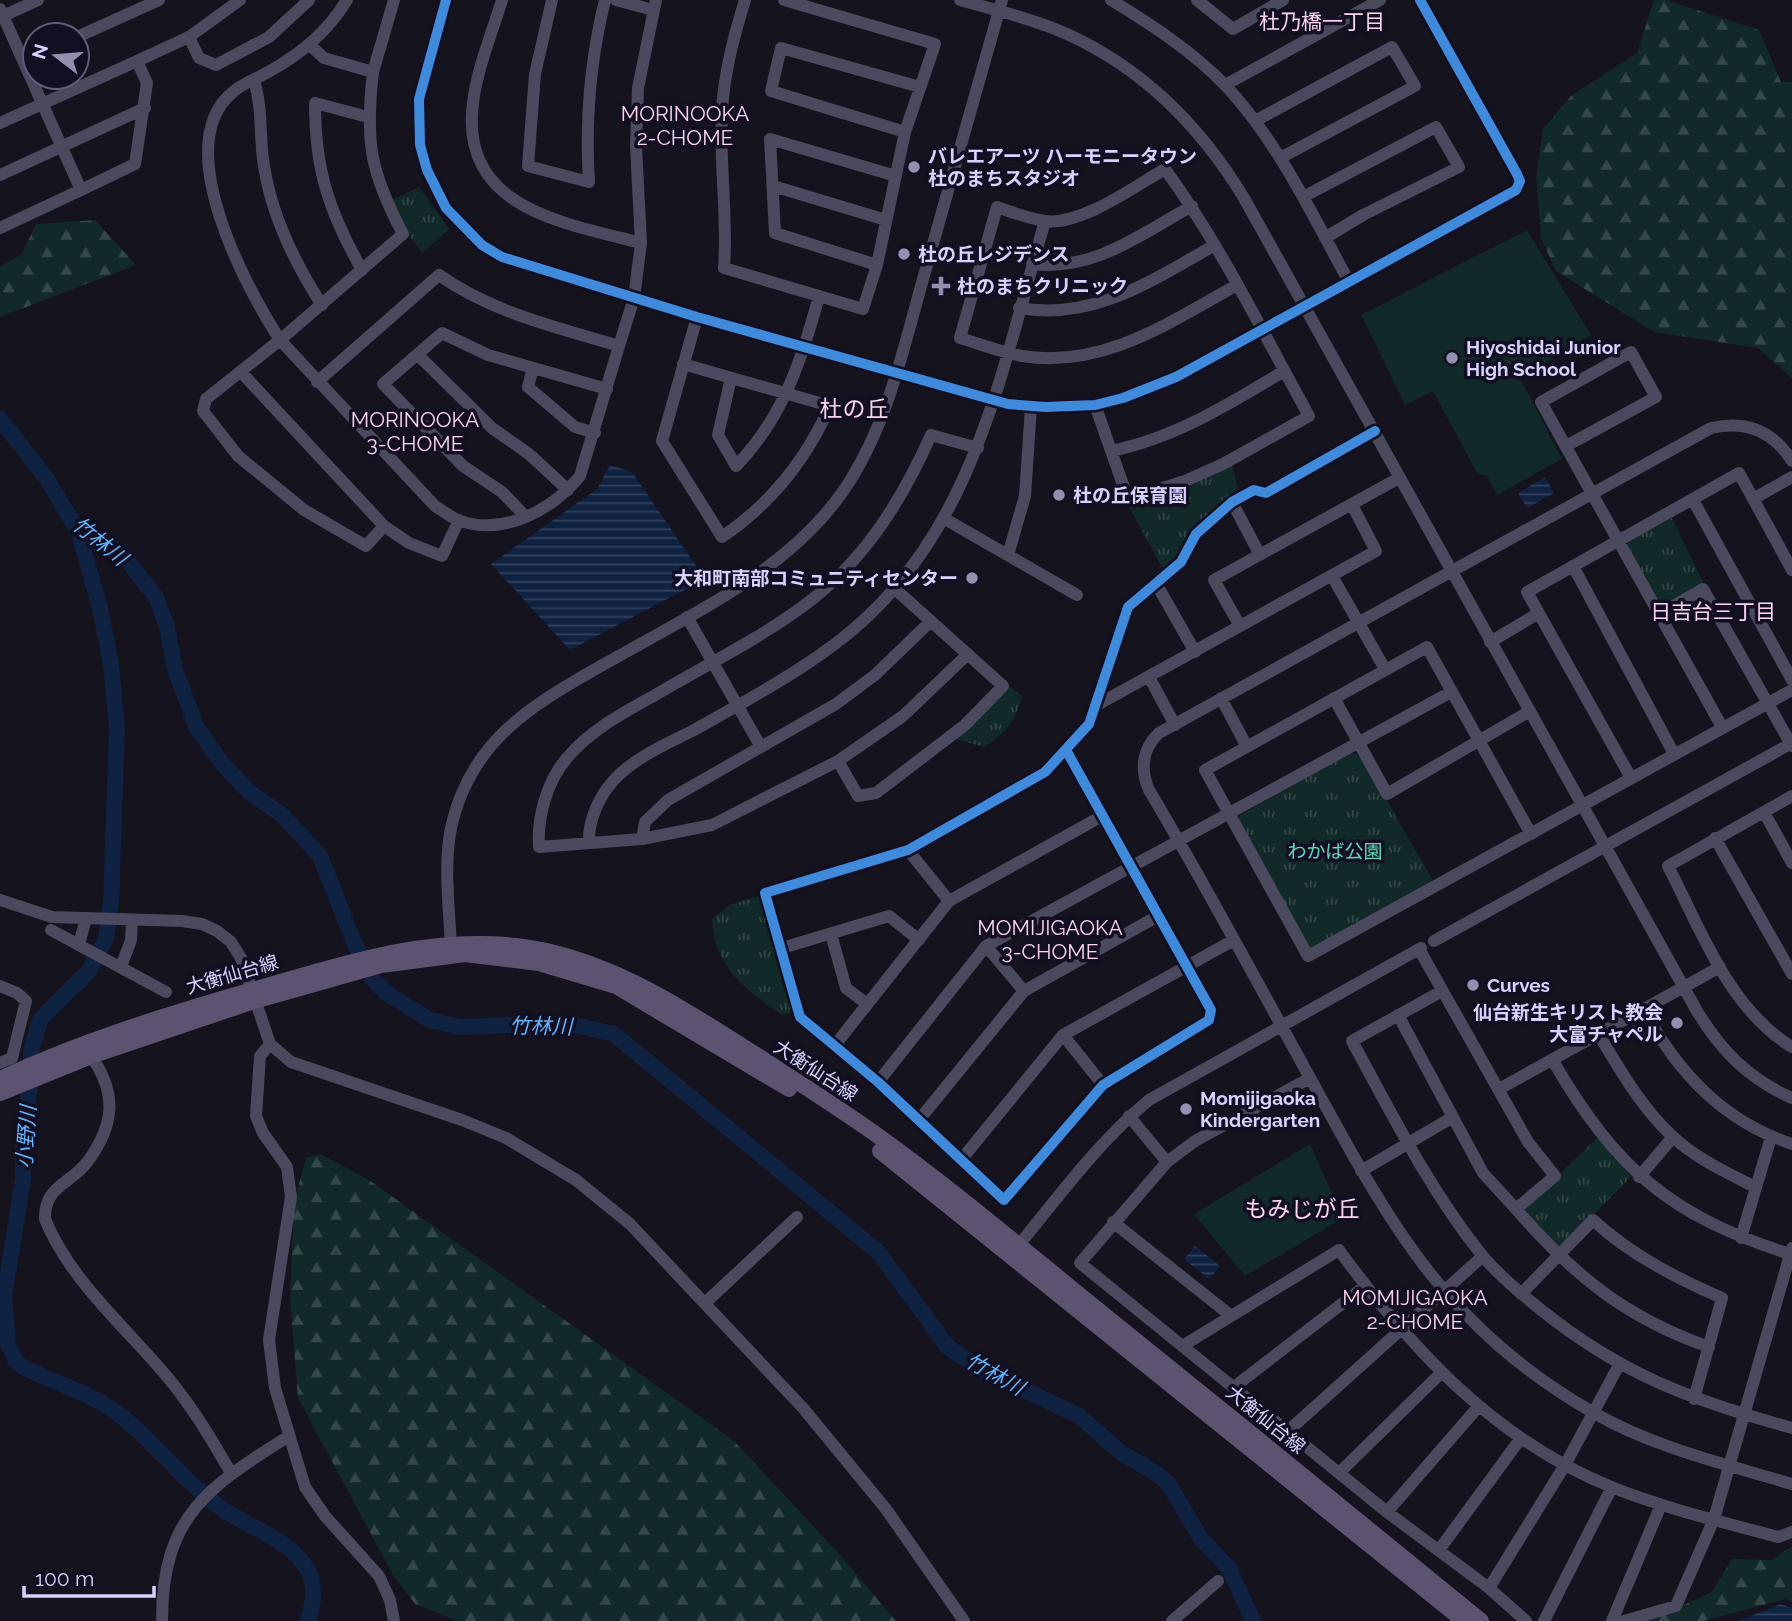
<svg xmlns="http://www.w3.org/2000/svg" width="1792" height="1621" viewBox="0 0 1792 1621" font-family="Raleway,'Noto Sans JP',sans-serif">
<defs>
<pattern id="forest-firs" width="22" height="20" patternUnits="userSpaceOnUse" patternTransform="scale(1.75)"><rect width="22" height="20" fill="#122929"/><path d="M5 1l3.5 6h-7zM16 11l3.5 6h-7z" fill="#344749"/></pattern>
<pattern id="park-tufts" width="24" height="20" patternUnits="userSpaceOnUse" patternTransform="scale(1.75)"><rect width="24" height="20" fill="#122929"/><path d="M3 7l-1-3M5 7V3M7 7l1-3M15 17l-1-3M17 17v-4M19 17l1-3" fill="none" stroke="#344749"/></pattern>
<pattern id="water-rules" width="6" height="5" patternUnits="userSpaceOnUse" patternTransform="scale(1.75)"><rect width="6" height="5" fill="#102241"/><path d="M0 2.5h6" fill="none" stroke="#32415d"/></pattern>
</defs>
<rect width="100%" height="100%" fill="#15131e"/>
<path fill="url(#forest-firs)" d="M1654,0H1666L1759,30L1781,82H1792V378L1758,348L1654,332L1556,271L1541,238L1536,177L1543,129L1571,96L1637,53Z
M95,220L136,265L0,317V267L22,254L36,224Z
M320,1154L369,1180L734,1441L842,1557L896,1621H458L415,1604L393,1575L298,1398L290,1299L294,1203L306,1158Z
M1792,1546V1603L1787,1599L1703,1621H1638L1666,1613L1712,1592L1732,1559L1772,1560Z"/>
<path fill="url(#park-tufts)" d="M419,187L449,229L422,253L399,221L390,201Z
M1232,465L1239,492L1194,528L1177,559L1164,571L1128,505L1199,481Z
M1672,518L1704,584L1664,608L1658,607L1626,548L1628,542Z
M1009,686L1022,696C1016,720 1005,734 984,747L956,739Z
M1350,753L1360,754L1432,879L1430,884L1313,950L1308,948L1238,821L1240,815Z
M759,896L793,1012L782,1015C746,990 713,966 712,919L731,904Z
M1598,1137L1632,1176L1560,1248L1525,1213L1526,1207Z"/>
<path fill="#122929" d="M1527,230L1591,335L1520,378L1562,459L1497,495L1487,476L1477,473L1433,391L1405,405L1361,315Z
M1310,1144L1343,1218L1245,1276L1194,1214Z"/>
<path fill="url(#water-rules)" d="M610,465L632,472L699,570L696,584L570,650L491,564L597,489Z
M1545,477L1554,493L1527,508L1518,493Z
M1195,1246L1220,1266L1209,1279L1184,1259Z
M1781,1604L1792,1608V1621H1738Z"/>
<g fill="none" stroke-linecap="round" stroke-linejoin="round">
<path stroke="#102241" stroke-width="16" d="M0,419L47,479L73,523L120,551L156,597L167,627L175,670L197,728L221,762L249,792L282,815L320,856L353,940L371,977L386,993L430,1020L460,1027L566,1023L614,1034L878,1252L948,1347L985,1372L1078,1415L1120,1452L1159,1475L1170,1486L1201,1539L1229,1568L1253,1621
M77,527L100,608L111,664L117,728L111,902L106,939L88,972L40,1020L31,1051L30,1086L23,1132V1179L4,1297L8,1343L15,1360L23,1367C52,1382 83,1390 110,1408C151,1436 180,1479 221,1508C249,1528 289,1538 307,1569C317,1586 313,1604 308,1621"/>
<path stroke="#4a495e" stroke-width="12" d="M347,0C327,32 302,53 270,71C258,78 243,83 233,92C169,144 245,286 280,340L206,399L203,411L238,456L304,510L366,546L384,526L409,543L442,556L459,520
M446,0L419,99L420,145L427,170L446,208L482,245L502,257L697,317L1008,404L1045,407L1095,405L1123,398L1176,377L1516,190L1520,181L1517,174L1420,0
M502,0C492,33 477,69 473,103C459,209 565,223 641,243
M552,0L535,74L528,166L589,182C585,119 590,61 605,0
M616,0L653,10
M745,0C734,36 724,73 722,111C719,164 728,216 724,268L863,309L877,265L905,132L935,44L784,0
M960,0C995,10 1033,19 1067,34C1144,69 1201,127 1244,198L1697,1011C1721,1051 1749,1079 1792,1098
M1111,0C1152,25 1192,51 1226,86C1278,142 1312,214 1348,280
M1197,0L1233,29L1283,0
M0,9L81,190L0,228
M3,16L38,0
M77,37L159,0
M189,37L240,0
M310,45L324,58L373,72L394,0
M137,61L189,37L199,58L216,65L269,37L309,0
M373,72C365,141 370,172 403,234L280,340L435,506C442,510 450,517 458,520C503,537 552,510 580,476L619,346
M254,80C263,109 259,137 264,166C272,217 294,262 322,305
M1225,85L1380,0
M1255,121L1392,47L1415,86L1280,158
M0,123L137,61L147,83L135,164L81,190
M905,132L771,91L781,48L920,87
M0,175L145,108
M773,186L886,220
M1303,197L1436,127L1459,167L1363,215L1325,238
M1032,264C1093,272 1141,234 1192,206
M877,265L775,233L770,139L896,176
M362,270C329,212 315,170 315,103L368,117
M1019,308C1095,321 1152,280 1215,245
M418,355L492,428L529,454L568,490
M683,364L830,406C806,460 772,503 722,537L662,441L697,317
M533,368L528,387L575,427L595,433
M241,372L384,526
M731,378L718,435L736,466C783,418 802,359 819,296
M317,382L439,275C493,313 556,327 619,346L634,298L641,243L636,147L638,88L656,0
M1095,405L1128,499L1185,481L1223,464L1309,416C1263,333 1221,246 1165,169C1135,186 1081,226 1045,221C1029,219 1012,212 997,207L960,338C980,344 1001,352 1022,356C1103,369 1170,322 1237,285
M1566,446L1656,397L1631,352L1541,402L1722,727
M1111,451C1175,438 1229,404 1284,371
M1792,461C1773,431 1746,420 1711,428L1159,733C1142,749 1140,769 1149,790C1205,884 1256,980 1309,1076C1390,1223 1442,1325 1594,1413C1655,1448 1725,1464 1792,1484
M1753,499L1792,477
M1693,500L1792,680
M1232,502L1260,555
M526,517L502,492L463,466L383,384L442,333L488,355L607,389
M945,519L1077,595
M1008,555L1025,496L1031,407
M1573,566L1674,754
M1332,576L1385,669
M1157,585L1195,652
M1658,615L1703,589L1792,746
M687,617L761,747
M1240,626L1214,580L1399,478
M1490,642L1539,613
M968,654L903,716L838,761L712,825L642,839L539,847C537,817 547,781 567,758C591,729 625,712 657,694C706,665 757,640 802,607C863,563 901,502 931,435L978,448
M1149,677L1175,725
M1221,698L1246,745
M1334,698L1387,794L1530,711
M1095,706L1376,551L1352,505
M1066,750L1211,1010L1209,1020L1103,1085L1004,1200L878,1082L800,1017L765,893L908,850L1045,772L1089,724L1128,607L1181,562L1196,534L1232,502L1254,490L1266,493L1375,431
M838,761L858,796L876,793L965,725L1003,686L895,589
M1631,778L1527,592L1739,473L1792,570
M1792,796L1668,866C1700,928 1729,1009 1792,1047
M1764,812L1792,863
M1531,834L1427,647L1205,770L1308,956L1792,690
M1715,838L1792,974
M642,839L645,822L668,800L836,704L875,675L931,621
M589,843C588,821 599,796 614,780C635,757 667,744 694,730C742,703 791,677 835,644C972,542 1000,376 1045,221
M908,850L949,901
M0,900L52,917L182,921L202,924L217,931L231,942L241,958L270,1044L291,1062L462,1120L506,1138L576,1180L630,1224L803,1408L886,1509L964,1621
M51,930L166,992
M831,934L846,988L867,1004
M1434,941L1792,743
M79,944L86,919
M986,946L1024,991
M782,948L889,916L919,940
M1419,949L1528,1142L1555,1176L1516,1209C1573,1275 1626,1318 1709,1347
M451,951C450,911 443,868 451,828C471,735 541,700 617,657C699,610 792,568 846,487C889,422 904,345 925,272C950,181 977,91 1002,0
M121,967L131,940L132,920
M0,986L17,993L26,1001L12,1058L0,1063
M1442,991L1352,1041C1392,1114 1429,1189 1481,1254C1498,1275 1520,1293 1540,1309C1622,1375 1691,1400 1792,1428
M1644,1010C1678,1073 1723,1121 1792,1144
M1398,1015L1483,1173L1516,1209
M1063,1035L1103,1085
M1599,1035C1621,1071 1641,1107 1672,1136C1695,1158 1726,1172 1755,1187
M270,1044L260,1056L256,1116L263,1133L287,1167L291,1197L269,1340L275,1388L305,1487L325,1516L379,1576L390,1600L394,1621
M835,1045L949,901L1102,816
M91,1056C117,1093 115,1124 88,1161C72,1184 44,1185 45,1219C70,1281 127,1328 169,1379C193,1408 212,1440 231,1473
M1553,1061C1616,1169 1670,1216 1790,1254
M1310,1078L1195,1141L1167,1162L1080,1263L1387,1512L1489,1588L1526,1621
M878,1082L986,946L1451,692
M1499,1089L1720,967
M1129,1116L1167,1162
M919,1120L1024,991L1158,916
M961,1160L1063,1035L1234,940
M1361,1171L1453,1117
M1639,1177L1673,1137
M1113,1222L1230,1315
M1741,1238L1771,1137
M1013,1252C1057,1199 1096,1144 1149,1100L1421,948
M1521,1294L1593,1220C1631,1255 1676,1278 1722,1298L1694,1399
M705,1303L797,1217
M1184,1345L1339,1250C1412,1350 1496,1441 1614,1488C1667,1509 1723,1522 1778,1537L1792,1532
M1234,1387L1365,1286
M1288,1431L1483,1256
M1339,1473L1441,1373
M1387,1512L1479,1406
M1439,1550L1521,1438
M1489,1588L1565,1465L1619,1365
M162,1621C162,1516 208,1487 289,1436
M1172,1621L1218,1581
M1544,1621L1612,1487
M1612,1621L1661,1505
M1624,1621L1676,1606L1714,1519L1792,1248"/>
<path stroke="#5d526f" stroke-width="16" d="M0,1079C82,1041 166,1015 253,990C340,965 424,936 516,946C606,956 683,1009 758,1056C796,1081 836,1106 874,1133C951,1188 1024,1250 1098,1310C1226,1413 1354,1517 1481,1621
M0,1093L91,1056L254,1001L381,965L465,954L539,963L616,986L789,1089
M880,1151L1464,1621"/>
<g stroke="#120f22" stroke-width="15">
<path id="cycleway" d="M446,0L419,99L420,145L427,170L446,208L482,245L502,257L697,317L1008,404L1045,407L1095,405L1123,398L1176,377L1516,190L1520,181L1517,174L1420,0
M1066,750L1211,1010L1209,1020L1103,1085L1004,1200L878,1082L800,1017L765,893L908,850L1045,772L1089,724L1128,607L1181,562L1196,534L1232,502L1254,490L1266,493L1375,431"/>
</g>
<use href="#cycleway" stroke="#408adc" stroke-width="10"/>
</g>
<g fill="#938faf" stroke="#120f22" stroke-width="2.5">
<circle cx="914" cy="167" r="7"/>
<circle cx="904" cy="254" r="7"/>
<path d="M937.5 275.5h7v7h7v7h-7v7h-7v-7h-7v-7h7z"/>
<circle cx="1452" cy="358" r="7"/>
<circle cx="1059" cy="495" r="7"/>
<circle cx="972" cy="578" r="7"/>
<circle cx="1473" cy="985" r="7"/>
<circle cx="1677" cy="1023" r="7"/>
<circle cx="1186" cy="1109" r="7"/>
</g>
<g text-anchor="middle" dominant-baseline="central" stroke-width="7" stroke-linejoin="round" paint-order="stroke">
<g font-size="19" font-weight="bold" fill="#d7d2fd" stroke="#120f22" text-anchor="start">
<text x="928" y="156">バレエアーツ ハーモニータウン<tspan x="928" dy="22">杜のまちスタジオ</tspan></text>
<text x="918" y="254">杜の丘レジデンス</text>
<text x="957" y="286">杜のまちクリニック</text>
<text x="1466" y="347">Hiyoshidai Junior<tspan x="1466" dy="22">High School</tspan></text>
<text x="1073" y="495">杜の丘保育園</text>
<text x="958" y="578" text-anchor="end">大和町南部コミュニティセンター</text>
<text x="1487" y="985">Curves</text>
<text x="1663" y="1012" text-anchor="end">仙台新生キリスト教会<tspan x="1663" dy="22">大富チャペル</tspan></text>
<text x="1200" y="1098">Momijigaoka<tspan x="1200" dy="22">Kindergarten</tspan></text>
</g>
<g font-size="19" fill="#61dabd" stroke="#120f22">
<text x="1335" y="851">わかば公園</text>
</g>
<g font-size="19" fill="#d7d2fd" stroke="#120f22">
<text transform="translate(232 974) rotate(-16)">大衡仙台線</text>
<text transform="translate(816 1070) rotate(33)">大衡仙台線</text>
<text transform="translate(1266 1419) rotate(39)">大衡仙台線</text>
</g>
<g font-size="21" fill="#fdd4ee" stroke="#120f22">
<text x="1322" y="21">杜乃橋一丁目</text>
<text x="685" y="113">MORINOOKA<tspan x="685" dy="24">2-CHOME</tspan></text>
<text x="415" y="419">MORINOOKA<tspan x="415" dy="24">3-CHOME</tspan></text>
<text x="1713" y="611">日吉台三丁目</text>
<text x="1050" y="927">MOMIJIGAOKA<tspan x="1050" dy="24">3-CHOME</tspan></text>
<text x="1415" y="1297">MOMIJIGAOKA<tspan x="1415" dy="24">2-CHOME</tspan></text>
</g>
<g font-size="21" font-style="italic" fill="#64b2f8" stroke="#120f22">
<text transform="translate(100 541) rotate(39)">竹林川</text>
<text transform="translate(541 1026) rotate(1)">竹林川</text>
<text transform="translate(26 1137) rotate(-86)">小野川</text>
<text transform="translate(995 1374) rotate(29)">竹林川</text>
</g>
<g font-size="23" fill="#fdd4ee" stroke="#120f22">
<text x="854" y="408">杜の丘</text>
<text x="1302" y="1208">もみじが丘</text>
</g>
</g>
<g transform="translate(56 56) rotate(286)"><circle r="33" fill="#120f22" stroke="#615d7a" stroke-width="2"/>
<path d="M0-5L12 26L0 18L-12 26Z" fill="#938faf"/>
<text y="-10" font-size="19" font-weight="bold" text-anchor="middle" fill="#d7d2fd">N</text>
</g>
<path d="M24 1586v10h130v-10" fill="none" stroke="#d7d2fd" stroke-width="3.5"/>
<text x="35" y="1586" font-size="21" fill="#d7d2fd" stroke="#120f22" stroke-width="5" paint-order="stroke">100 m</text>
</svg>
